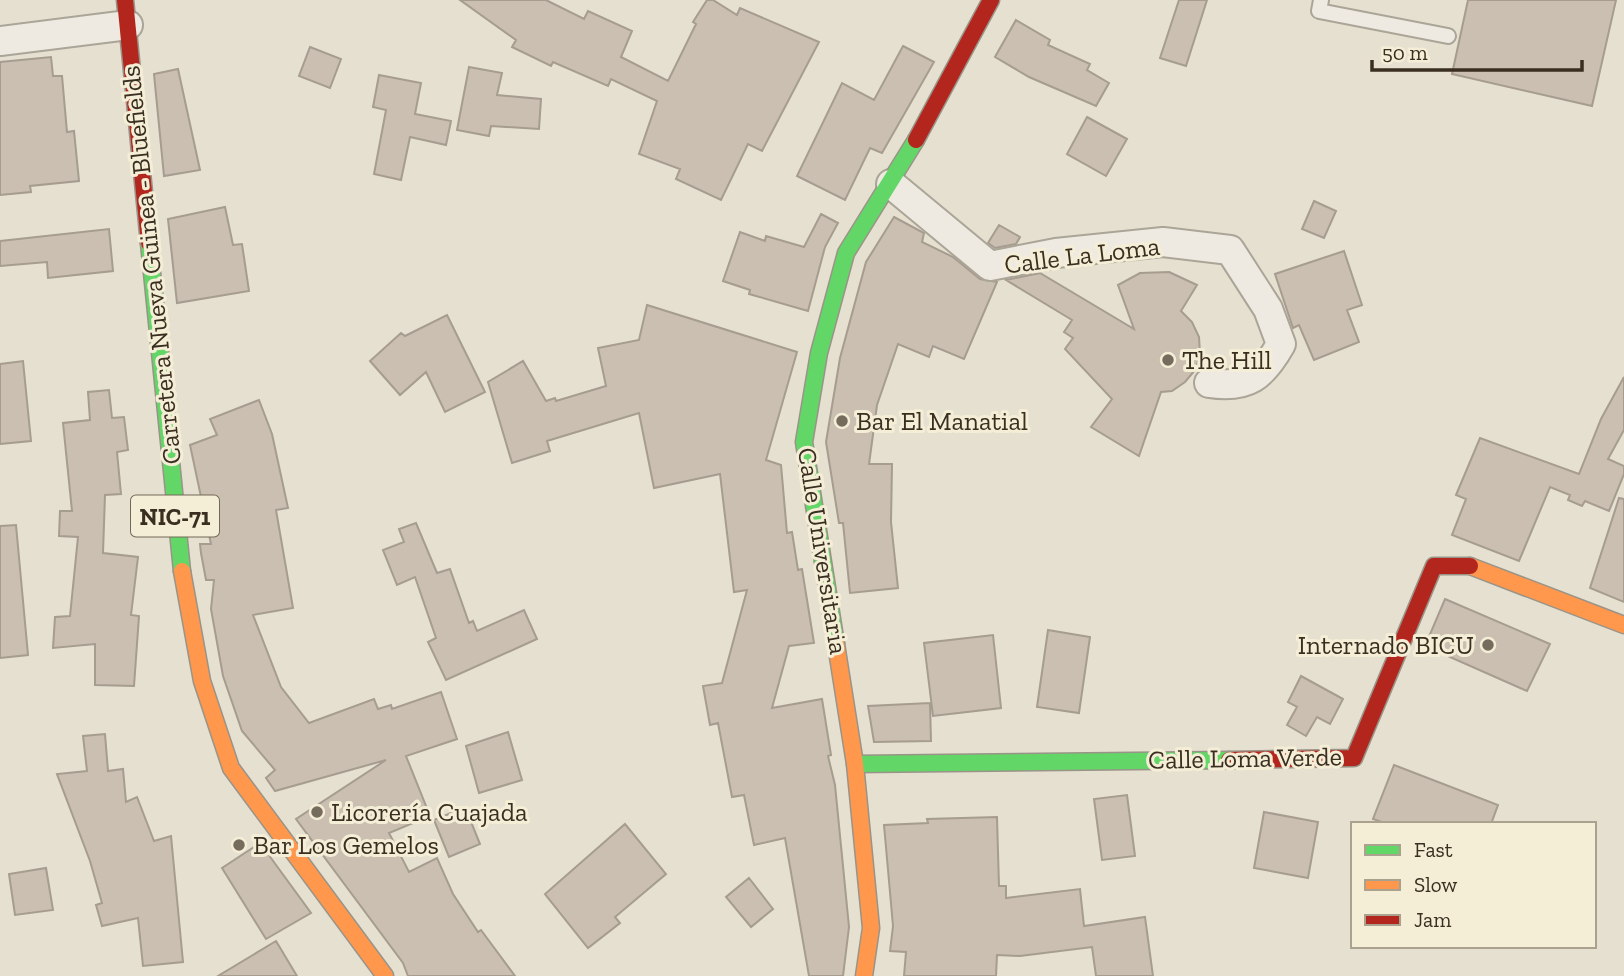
<svg xmlns="http://www.w3.org/2000/svg" width="1624" height="976" viewBox="0 0 1624 976" font-family="'Zilla Slab',serif">
<rect width="100%" height="100%" fill="#e5e0d0"/>
<path fill="#cabfb1" stroke="#a69c8f" stroke-width="2" d="M460,0H546L584,19L588,11L632,31L621,57L668,81L696,24L693,22L707,0H713L737,15L740,8L819,42L762,151L748,144L721,200L676,179L680,169L639,154L657,101L611,79L608,86L553,62L551,66L512,47L516,40Z
M1179,0H1207L1186,66L1160,58Z
M1468,0H1616L1592,106L1452,74Z
M1016,20L1050,40L1048,45L1090,64L1087,70L1109,83L1096,106L1029,77L995,57Z
M903,46L934,62L882,153L870,148L845,200L797,176L842,83L874,100Z
M310,47L341,59L330,88L299,76Z
M51,57L53,76H62L67,132L74,131L79,181L30,186L31,192L0,195V62Z
M469,67L502,73L497,95L541,99L539,129L491,126L489,136L457,130Z
M178,69L200,170L164,176L154,74Z
M379,75L421,83L415,114L451,121L446,145L410,137L401,180L374,174L386,110L373,107Z
M1087,117L1127,139L1106,176L1067,154Z
M1314,201L1336,211L1324,238L1302,229Z
M225,207L233,245L242,244L249,291L177,303L168,219Z
M821,214L838,223L825,247L808,311L749,294L750,290L723,281L740,232L765,241L766,236L804,247Z
M894,217L924,233L922,242L953,257L980,279L997,282L964,359L933,346L929,357L898,344L877,405L869,464H892L891,522L898,588L850,593L843,523H839L826,442L840,358L866,262Z
M999,225L1020,237L1016,244L995,248L988,243Z
M109,229L113,271L48,278L47,262L0,266V241Z
M1344,251L1362,305L1347,310L1359,342L1314,360L1299,325L1293,328L1275,274Z
M1169,272L1197,285L1181,311L1192,322L1199,337L1200,353L1196,369L1185,382L1172,391L1161,392L1139,456L1091,427L1112,399L1065,349L1073,338L1064,332L1072,320L1006,280L1040,273L1134,329L1118,285L1140,273Z
M647,305L797,352L766,460L781,465L787,533L792,532L798,570L802,569L814,643L789,646L772,708L822,699L831,755L828,756L835,785L849,927L843,976H809L785,838L754,845L744,795L732,797L718,723L710,725L703,686L722,683L747,590L734,592L720,474L654,488L639,413L547,441L550,451L512,463L488,382L523,361L546,401L555,398L556,401L606,386L598,348L639,340Z
M447,315L485,392L445,412L426,372L400,395L370,361L401,333L405,336Z
M23,361L31,441L0,444V364Z
M1624,377V430L1608,459L1624,466V474L1609,511L1585,501L1582,506L1568,500L1570,495L1550,487L1519,561L1452,535L1466,499L1456,495L1480,438L1579,474L1601,419Z
M109,390L112,418L124,417L128,450L117,452L121,494L105,495L103,553L138,557L131,615L139,616L134,686L95,685V644L53,648L55,617L70,616L78,537L59,536L60,511H72L63,423L90,420L88,392Z
M259,400L272,434L288,508L276,510L293,608L253,615L281,687L309,723L374,699L378,709L391,705L392,709L441,692L457,739L406,756L430,816L389,833L409,872L437,858L453,894L478,932L481,930L515,976H408L403,963L296,819L386,760L275,791L266,778L275,770L242,731L223,676L211,609L214,580H206L201,553L200,544H211L190,445L217,435L210,419Z
M1619,498L1624,499V602L1590,588Z
M416,523L437,573L450,569L469,623L473,621L477,631L524,610L537,639L446,680L428,642L436,638L415,577L397,585L383,550L404,542L399,529Z
M16,525L28,655L0,658V526Z
M1445,599L1550,644L1527,691L1425,646Z
M1048,630L1090,637L1079,713L1037,707Z
M993,635L1001,708L933,716L924,643Z
M1301,676L1343,699L1330,724L1317,717L1306,736L1287,725L1297,707L1288,702Z
M930,703L931,741L874,742L868,706Z
M508,732L522,780L479,793L466,746Z
M105,734L108,771L123,769L126,802L137,797L154,841L171,836L183,962L143,966L138,918L102,926L96,905L102,903L90,861L57,774L87,771L83,736Z
M1394,765L1498,805L1491,824H1387L1373,819Z
M1127,795L1135,856L1102,860L1094,799Z
M465,807L480,844L449,857L434,820Z
M1264,812L1318,822L1308,878L1254,868Z
M997,817L999,886H1006V898L1080,889L1084,926L1145,917L1153,976H1096L1092,947L1020,956L997,955L996,976H904L906,952L890,951L893,926L884,825L928,823L927,819Z
M625,824L666,874L615,917L620,923L588,948L545,894Z
M260,843L311,913L266,939L222,868Z
M46,868L53,910L15,915L9,874Z
M749,878L773,909L751,927L726,897Z
M276,941L297,976H218Z"/>
<g fill="none" stroke-linecap="round" stroke-linejoin="round">
<g stroke="#aba598" stroke-width="18">
<path id="lane" d="M1321,0L1319,11L1448,36"/>
</g>
<g stroke="#aba598" stroke-width="32">
<path id="street" d="M0,41L128,25
M891,184L990,266L1056,253L1163,242L1230,250L1268,309L1281,344C1263,376 1248,389 1209,383"/>
</g>
<g stroke="#9a9488" stroke-width="19">
<path id="fast" d="M149,243L182,571
M836,644L804,442L819,353L846,253L916,140
M855,764L1229,760"/>
</g>
<g stroke="#9a9488" stroke-width="19">
<path id="slow" d="M1470,566L1624,625
M182,571L202,681L231,768L385,976
M836,644L855,764L871,928L864,976"/>
</g>
<g stroke="#9a9488" stroke-width="19">
<path id="jam" d="M125,0L149,243
M916,140L991,0
M1229,760L1354,758L1434,566H1470"/>
</g>
<use href="#lane" stroke="#eeeae2" stroke-width="14"/>
<use href="#street" stroke="#eeeae2" stroke-width="28"/>
<use href="#fast" stroke="#63d668" stroke-width="16"/>
<use href="#slow" stroke="#ff974d" stroke-width="16"/>
<use href="#jam" stroke="#b3261e" stroke-width="16"/>
</g>
<g fill="#766c5e" stroke="#f5eed7" stroke-width="2.5">
<circle cx="1168" cy="360" r="7"/>
<circle cx="842" cy="421" r="7"/>
<circle cx="1488" cy="645" r="7"/>
<circle cx="317" cy="812" r="7"/>
<circle cx="239" cy="845" r="7"/>
</g>
<g text-anchor="middle" dominant-baseline="central" stroke-width="6" stroke-linejoin="round" paint-order="stroke">
<rect fill="#f5eed7" stroke="#726857" stroke-width="2" x="131" y="495.5" width="88" height="41" rx="5"/>
<g font-size="24" font-weight="bold" fill="#3a2e20">
<text x="175" y="516">NIC-71</text>
</g>
<g font-size="26" fill="#3a2e20" stroke="#f5eed7">
<text transform="translate(1082 255) rotate(-7)">Calle La Loma</text>
<text transform="translate(151 265) rotate(-96)">Carretera Nueva Guinea - Bluefields</text>
<text transform="translate(823 551) rotate(81)">Calle Universitaria</text>
<text transform="translate(1245 758) rotate(-1)">Calle Loma Verde</text>
</g>
<g font-size="26" fill="#3a2e20" stroke="#f5eed7" text-anchor="start">
<text x="1182" y="360">The Hill</text>
<text x="856" y="421">Bar El Manatial</text>
<text x="1474" y="645" text-anchor="end">Internado BICU</text>
<text x="331" y="812">Licorería Cuajada</text>
<text x="253" y="845">Bar Los Gemelos</text>
</g>
</g>
<rect x="1351" y="822" width="245" height="126" fill="#f5eed7" stroke="#aaa18e" stroke-width="2"/>
<rect x="1365" y="845" width="35" height="10" fill="#63d668" stroke="#aaa18e" stroke-width="2"/>
<text x="1414" y="857" font-size="21" fill="#3a2e20">Fast</text>
<rect x="1365" y="880" width="35" height="10" fill="#ff974d" stroke="#aaa18e" stroke-width="2"/>
<text x="1414" y="892" font-size="21" fill="#3a2e20">Slow</text>
<rect x="1365" y="915" width="35" height="10" fill="#b3261e" stroke="#aaa18e" stroke-width="2"/>
<text x="1414" y="927" font-size="21" fill="#3a2e20">Jam</text>
<path d="M1372 60v10h210v-10" fill="none" stroke="#3a2e20" stroke-width="3.5"/>
<text x="1382" y="60" font-size="21" fill="#3a2e20" stroke="#f5eed7" stroke-width="5" paint-order="stroke">50 m</text>
</svg>
